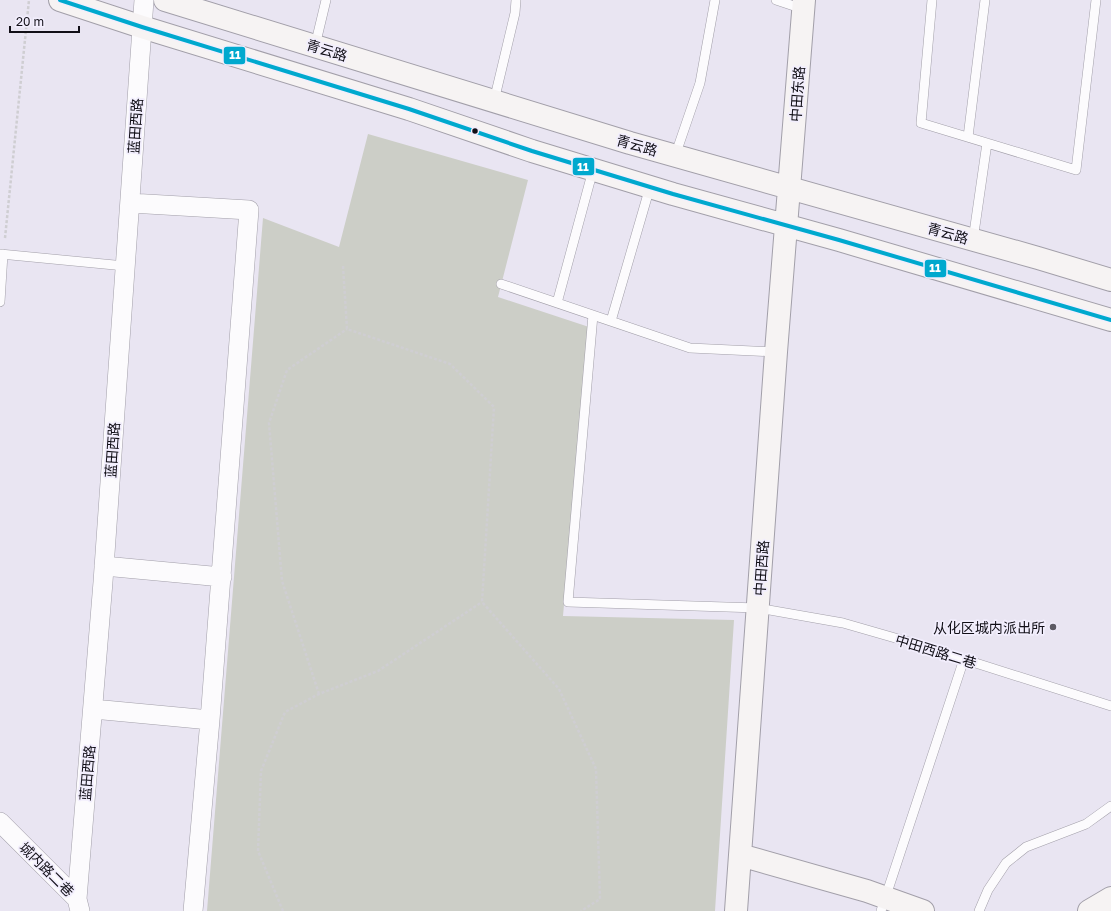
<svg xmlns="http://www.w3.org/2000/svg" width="1111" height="911" viewBox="0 0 1111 911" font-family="'Golos Text','Noto Sans SC',sans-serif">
<rect width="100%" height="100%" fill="#e9e5f2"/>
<path fill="#cccec7" d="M368,134L528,180L498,297L589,327L563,616L734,620L715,911H207L263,218L339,247Z"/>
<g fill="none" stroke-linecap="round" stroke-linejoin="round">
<g stroke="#a29fa9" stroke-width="10">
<path id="lane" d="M776,0L803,9
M932,0L921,123L1076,170L1096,0
M315,46L326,0
M494,101L515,13L516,0
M968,137L985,0
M675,156L700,83L715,0
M973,240L987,143
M0,254L125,266
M501,284L690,348L776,352
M0,302L3,254
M557,303L593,170
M593,315L568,602L758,608L843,623L916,644L1111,706
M611,321L650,187
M881,911L964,659
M979,911L988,890L1006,863L1026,847L1086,824L1111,806"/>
</g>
<g stroke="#a29fa9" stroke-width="20">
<path id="street" d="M130,203L249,210L210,720
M104,566L222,577
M93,709L210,720L193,911
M0,822L77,899
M80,911L77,899L103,582L144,0"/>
</g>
<g stroke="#a29fa9" stroke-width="24">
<path id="secondary" d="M60,0L142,27L409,109L532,151L673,194L839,240L1111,320
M165,0L630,143L1038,258L1111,280
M740,855L867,891L923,911
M736,911L776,352L804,0
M1089,911L1111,898"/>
</g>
<path stroke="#cfced2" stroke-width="2.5" stroke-dasharray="3 2" stroke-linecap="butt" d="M5,238L29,0
M343,266L347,329L450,364L494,407L482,602L559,689L596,769L600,899L581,911
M319,694L282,581L269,423L287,370L347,329
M283,911L258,851L261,771L285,712L319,694L378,671L482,602"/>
<use href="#lane" stroke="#fcfbfd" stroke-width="9"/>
<use href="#street" stroke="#fcfbfd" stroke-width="19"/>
<use href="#secondary" stroke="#f6f3f3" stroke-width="22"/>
<g stroke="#f2eefd" stroke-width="7">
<path id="bus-1" d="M60,0L142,27L409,109L532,151L673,194L839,240L1111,320"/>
</g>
<use href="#bus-1" stroke="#00a9ce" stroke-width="4"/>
</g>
<circle fill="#110f17" stroke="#f2eefd" stroke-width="1.5" cx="475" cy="131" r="3.5"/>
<circle fill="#5d5a64" stroke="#f2eefd" stroke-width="1.5" cx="1053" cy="627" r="4"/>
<g text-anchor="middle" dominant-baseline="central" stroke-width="3.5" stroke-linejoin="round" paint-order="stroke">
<g font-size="14" fill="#110f17" stroke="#f2eefd">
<text transform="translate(327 50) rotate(17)">青云路</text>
<text transform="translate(797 94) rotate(-86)">中田东路</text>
<text transform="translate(135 126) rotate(-86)">蓝田西路</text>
<text transform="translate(637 145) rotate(16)">青云路</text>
<text transform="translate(948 233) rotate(16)">青云路</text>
<text transform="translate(112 450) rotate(-86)">蓝田西路</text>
<text transform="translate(761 568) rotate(-86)">中田西路</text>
<text transform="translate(936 651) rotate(17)">中田西路二巷</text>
<text transform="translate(87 773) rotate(-85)">蓝田西路</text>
<text transform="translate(47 869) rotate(45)">城内路二巷</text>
</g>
<g font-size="14" fill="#110f17" stroke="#f2eefd" text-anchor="end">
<text x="1045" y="627">从化区城内派出所</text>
</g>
</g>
<g stroke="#f2eefd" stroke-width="1.5">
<rect x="223" y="46" width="23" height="19" rx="4" fill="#00a9ce"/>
<rect x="572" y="157" width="23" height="19" rx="4" fill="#00a9ce"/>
<rect x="924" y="259" width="23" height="19" rx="4" fill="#00a9ce"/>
</g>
<g font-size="11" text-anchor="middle" font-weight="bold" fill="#fff">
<text x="235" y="59">11</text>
<text x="583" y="171">11</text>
<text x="935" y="272">11</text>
</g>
<path d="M10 26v6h69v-6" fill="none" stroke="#110f17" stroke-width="2"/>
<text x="16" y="26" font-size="12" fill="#110f17" stroke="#f2eefd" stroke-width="3" paint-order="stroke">20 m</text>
</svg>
